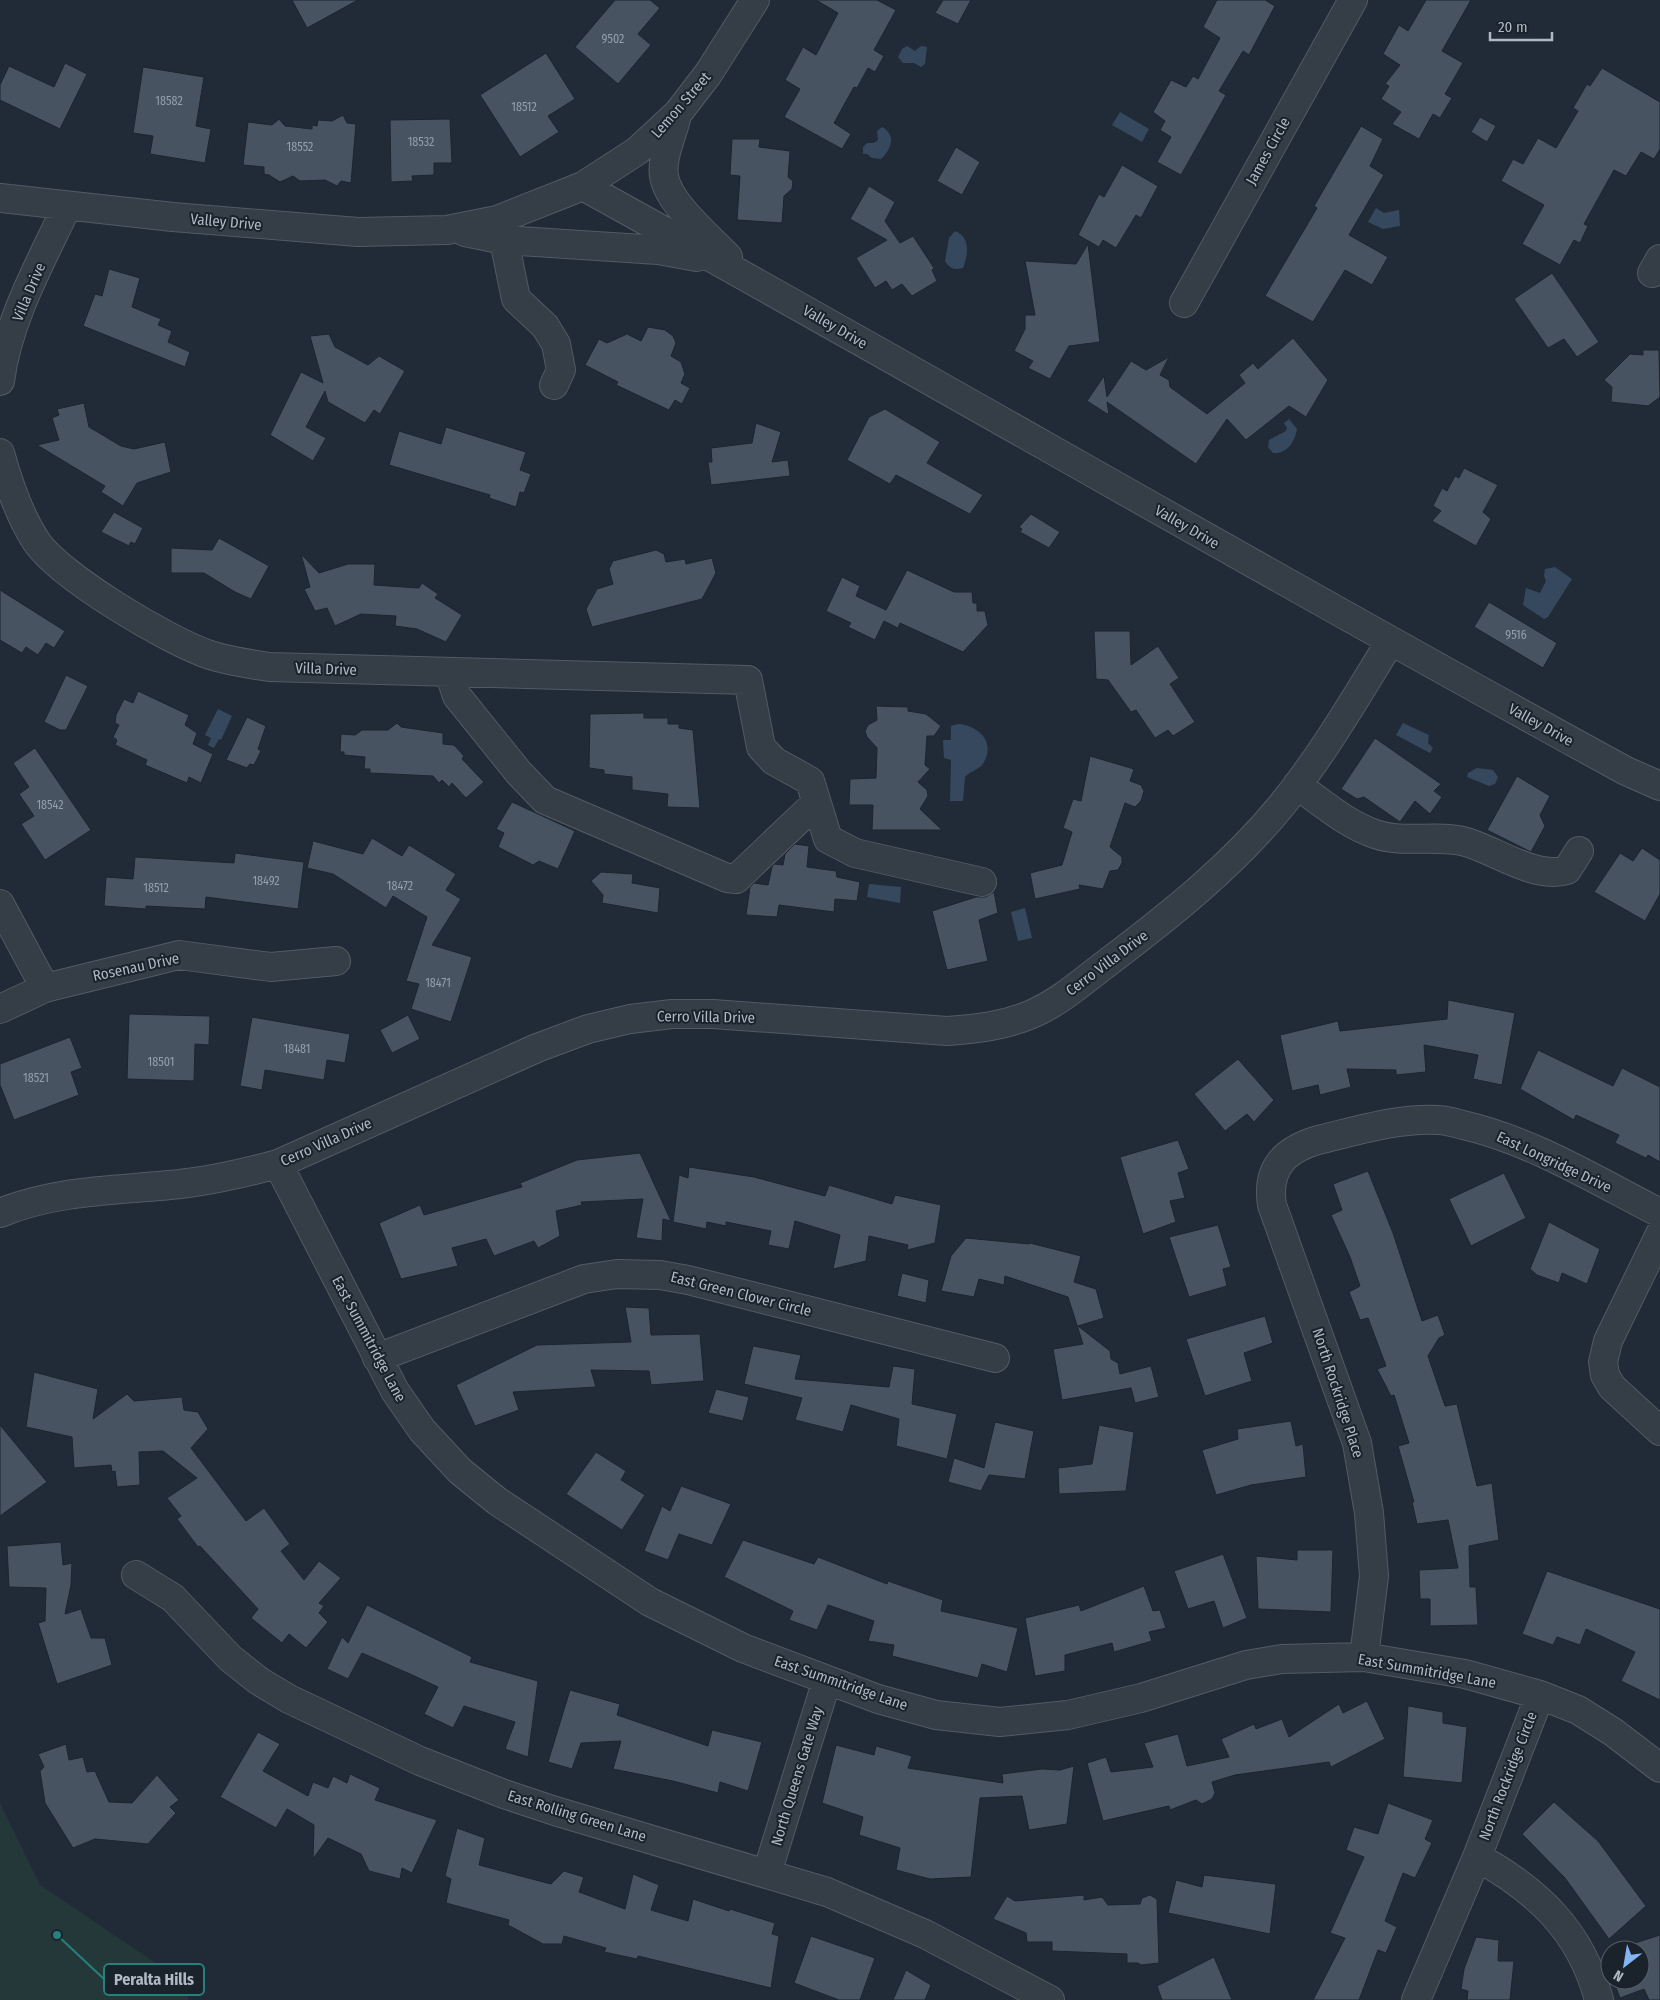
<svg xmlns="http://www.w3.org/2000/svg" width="1660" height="2000" viewBox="0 0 1660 2000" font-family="'Fira Sans Condensed',sans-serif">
<rect width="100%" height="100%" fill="#212b37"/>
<path fill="#243839" d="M0,1803L40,1885L188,1985V2000H0Z"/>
<path fill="#35485e" d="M907,46L915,51L921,46L927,47L925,64L921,67L914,63H903L898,57L902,49Z
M1120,112L1149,129L1142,142L1112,125Z
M882,127C897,135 891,150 881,159L872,158L867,154H863V147L867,143H874L878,140L877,131Z
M1376,208L1384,213L1399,210L1400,226L1383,229L1368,222Z
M955,231C971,237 968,255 963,268C954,270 950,269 945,261L949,238Z
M1289,419L1297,429C1295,442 1287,454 1273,453L1268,447L1269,440L1286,431L1287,428L1284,423Z
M1555,567L1572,579L1548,617L1544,619L1523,605L1526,588L1540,593L1546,581L1544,576L1545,569Z
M218,709L232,716L221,740L219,739L214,748L208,745L211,738L205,735Z
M1403,723L1429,735L1428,743L1433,748L1430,753L1396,735Z
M958,724C977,725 996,741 984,762C981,769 970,771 965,777L963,801H950L951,760L944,758L943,740H951V726Z
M1477,768L1493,770L1498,777L1495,784L1489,786L1467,777L1468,773Z
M869,884L901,887L900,903L867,897Z
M1025,908L1032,938L1018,941L1011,912Z"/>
<path fill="#475361" stroke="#1c242e" d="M292,0H358L307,28Z
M615,0H650L660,8L638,34L651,45L618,84L575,47Z
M816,0H877L896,10L874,50L884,56L875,72L868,68L857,88L854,87L834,123L851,134L842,149L784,117L800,89L785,80L803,47L816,55L838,13Z
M943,0H971L958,24L935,13Z
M1217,0H1265L1275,6L1249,55L1243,51L1219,91L1226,95L1181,175L1157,162L1171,137L1160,130L1165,121L1153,112L1171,80L1186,87L1193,76L1198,79L1220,38L1203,27Z
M1426,0H1471L1442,51L1463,63L1445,94L1452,98L1440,118L1433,114L1419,139L1392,124L1401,112L1381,99L1389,86L1385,84L1400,65L1383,54L1399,25L1408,31Z
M546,53L575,99L548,116L559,132L520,157L480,95Z
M65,63L87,74L60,129L0,100V85L9,66L54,87Z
M143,67L204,77L196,126L211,129L205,163L150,154L153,136L133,133Z
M1602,68L1660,102V149L1654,159L1641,152L1626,176L1614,170L1584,224L1588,226L1580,243L1574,240L1560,265L1522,244L1544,205L1501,181L1513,159L1523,164L1538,138L1556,148L1578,111L1573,108L1587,84L1590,86Z
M343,115L347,123L356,124L351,183L341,181L337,186L325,180L300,181L293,176L280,182L269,175L264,174V167L243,165L248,122L272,125L279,119L285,126L312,129V125L317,126L318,120L332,121Z
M1480,117L1496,126L1487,142L1471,132Z
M450,119L452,163H434V175L412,176L413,181L391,182L390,120Z
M1361,126L1383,139L1370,166L1384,175L1349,235L1388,257L1372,285L1345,270L1313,322L1265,296L1317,208L1314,206Z
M732,139H760L759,147L790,151L788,177L793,181L792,189L784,196L782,223L737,220L740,176L730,175Z
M956,147L980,162L962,195L937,181Z
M1122,165L1158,186L1141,218L1136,215L1116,248L1103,240L1099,247L1078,235L1099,194L1104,197Z
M869,186L895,202L885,221L900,243L913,236L934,268L932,270L937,281L912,296L902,284L892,290L886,281L875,288L856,258L887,240L850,219Z
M1088,244L1100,342L1069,346L1050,379L1028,368L1033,361L1014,351L1025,329V315H1035L1025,261L1076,264Z
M109,269L140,278L132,307L161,319L158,325L172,331L168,342L190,352L185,367L83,326L95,294L102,296Z
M1552,273L1599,342L1577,357L1564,339L1548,348L1514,299Z
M648,327L665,330L673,336L676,343L671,356L681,362L685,374L681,383L690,388L682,404L675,400L669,410L616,385L618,382L585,365L599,339L607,343L627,334L641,341Z
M329,334L335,347L368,365L379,356L405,371L380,414L374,410L365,423L328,402L325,391L306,427L326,438L313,461L270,435L301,372L323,383L310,336Z
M1293,338L1328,380L1306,417L1289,406L1246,440L1227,419L1196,464L1107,402L1109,415L1087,401L1104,376L1107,397L1131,361L1146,370L1169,357L1160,375L1169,380L1170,387L1207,414L1245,383L1239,375L1253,363L1258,369Z
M1643,350H1659L1660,397L1648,406L1611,402L1612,387L1604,380L1630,354L1643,355Z
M84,403L89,427L121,446L134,449L165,442L171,472L137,483L123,506L101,492L105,486L37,445L59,440L52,418L59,415L57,409Z
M885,409L940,442L927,463L983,495L970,514L896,475L890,484L847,460L869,417Z
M756,423L781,432L772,462L788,460L790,476L711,485L708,462H712L711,448L752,443Z
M446,427L526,452L520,470L531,474L524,493L520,492L516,507L489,498L490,495L389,465L399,431L441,444Z
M1464,468L1498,485L1483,512L1491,519L1476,546L1432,521L1441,511L1433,506L1442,488L1447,491L1455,476L1459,478Z
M114,512L143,528L135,544L131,542L129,546L101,532Z
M1031,514L1060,532L1049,548L1020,532L1022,529L1019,527Z
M219,538L269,566L251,599L235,592L204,573H171V548L212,550Z
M656,550L664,554L666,562L685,559L686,564L712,558L716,573L702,599L592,627L586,609L597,589L613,584L609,569L613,561Z
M301,554L319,573L348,564H375L374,585L419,588L422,583L438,594L435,598L462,615L446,642L417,629L395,626L396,616L361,614L335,626L327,608L315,611L304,589L310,587Z
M907,570L954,592H972L973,603H977V611H985L988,625L963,652L900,623L898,628L884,621L875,640L848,627L851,623L826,611L842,577L860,586L856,596L886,610Z
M0,590L65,631L54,648L46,643L38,655L26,647L22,653L0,640Z
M1489,602L1557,643L1543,668L1474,627Z
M1094,631H1130L1131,665L1158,646L1179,678L1170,684L1195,722L1173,736L1168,730L1155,738L1136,710L1131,712L1108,680L1096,679Z
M66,675L88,686L66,730H60L44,722Z
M138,691L189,715L185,725L197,733L193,744L213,754L201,783L189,777L187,783L145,765L147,760L115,745L117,740L113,737L119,725L115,723L116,715L124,699L133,703Z
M876,706L908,707V711L926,714L941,726L934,736H927L925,765L930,769L918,782L927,790L928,796L920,809L942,830H872L873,805H849L850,779L876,778L877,748L867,737L865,731L868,725L877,720Z
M644,713V718H668V724H679V728L693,730L700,808L667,807L668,794L632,790V777L604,774V770L589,768L590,714Z
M247,717L266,726L258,749L261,751L254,765L250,764L247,768L226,760Z
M397,723L401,727L443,733V744L454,745L464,756L462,759L484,782L466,798L452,783L449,787L442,780L439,783L433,776L370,773V769H364L365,757L344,755V752H340L341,734L355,735L362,730H388Z
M1375,738L1441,784L1434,791L1442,797L1430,814L1415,801L1400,822L1364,797L1357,799L1341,789Z
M35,748L91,830L45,860L21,824L34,816L19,794L29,787L13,763Z
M1090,756L1134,769L1130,781L1141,785L1144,791L1141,801L1135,807L1125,803L1110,847L1122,857V863L1118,870L1110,871L1103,889L1079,885L1080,889L1035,899L1030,873L1062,865L1072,832L1063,828L1073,799L1081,801Z
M1517,776L1550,796L1540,815L1545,826L1531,852L1487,830Z
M512,802L575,831L558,869L539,861L533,865L498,847L504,833L496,829Z
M372,838L402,856L409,845L456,874L446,890L461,899L432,945L472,957L451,1022L411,1009L419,984L406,981L427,917L393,896L386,908L333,874L307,868L313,841L363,854Z
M795,844L809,846L807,867L836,871L837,877L860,882L857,901L835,899L834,912L779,905L777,917L746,915L750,887L754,883L768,885L772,867L774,864L783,865L785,854Z
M1642,848L1660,860V894L1645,921L1594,892L1620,853L1633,861Z
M235,853L304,862L298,909L206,897L205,909L146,906V909L104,906L106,877L133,879L135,857L234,863Z
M601,872L633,874L632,883L660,888L658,913L602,903L603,895L591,881Z
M994,892L998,913L979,920L988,961L947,970L932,911L976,897H986Z
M1448,1000L1515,1013L1502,1085L1473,1079L1478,1055L1424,1045L1426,1072L1396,1075V1070L1347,1069L1351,1087L1320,1095L1318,1085L1292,1091L1280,1035L1338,1021L1340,1031L1447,1019Z
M129,1014L210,1016L209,1045L195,1044L194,1081L127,1079Z
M408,1015L420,1039L392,1053L380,1030Z
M252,1017L350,1034L345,1063L327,1060L324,1080L265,1070L262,1090L240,1086Z
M70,1037L82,1068L71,1072L79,1095L14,1120L0,1085V1064Z
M1538,1050L1613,1086L1622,1068L1660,1087V1162L1648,1155L1646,1158L1615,1143L1619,1135L1576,1115L1574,1120L1520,1089Z
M1238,1059L1274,1100L1254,1122L1247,1114L1225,1131L1194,1094Z
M1178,1140L1189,1169L1178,1173L1185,1198L1170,1201L1176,1222L1143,1234L1120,1157Z
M640,1153L671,1221L663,1219L662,1241L636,1238L643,1199L581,1202L582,1205L556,1211L560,1236L538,1248L534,1241L494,1256L486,1239L452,1248L458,1266L401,1279L379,1223L420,1205L424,1215L522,1187L520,1183L577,1160Z
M689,1167L754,1177L825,1196L829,1185L892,1204L895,1195L941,1205L935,1243L907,1250L908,1245L869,1236L866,1261L833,1269L840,1235L795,1221L789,1249L768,1245L771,1231L726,1222V1226L707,1222L706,1229L673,1222L679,1175L688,1178Z
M1368,1171L1393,1233L1422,1321L1438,1315L1445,1335L1439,1338L1428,1356L1445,1406L1457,1404L1477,1486L1492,1483L1499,1540L1469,1546L1470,1587H1476L1478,1625L1430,1626V1599H1420L1419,1570L1458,1568L1448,1520L1417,1524L1412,1502H1414L1398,1446L1409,1443L1394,1395L1391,1396L1377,1369L1386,1366L1368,1318L1360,1320L1349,1292L1360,1286L1350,1257L1331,1215L1342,1210L1333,1184Z
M1504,1173L1526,1218L1471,1246L1449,1199Z
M1549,1222L1600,1249L1587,1284L1562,1273L1559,1283L1537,1275L1530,1269Z
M1218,1225L1231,1267L1223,1269L1227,1286L1189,1297L1169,1237Z
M966,1238L1029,1244L1030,1243L1081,1256L1074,1282L1096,1289L1104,1318L1078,1326L1110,1351L1111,1359L1118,1363L1120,1374L1151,1366L1159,1397L1135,1403L1131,1388L1062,1400L1053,1349L1083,1344L1068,1297L1005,1276L1004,1285L979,1279L974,1297L941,1291L951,1256Z
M902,1273L929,1280L926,1303L897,1296Z
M625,1307L649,1308L651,1335L700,1334L704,1381L651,1385L649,1371L591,1370L596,1387L513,1392L519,1410L475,1426L456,1385L537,1345L631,1342Z
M1265,1316L1273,1343L1244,1353L1252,1381L1205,1396L1186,1339Z
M753,1346L801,1355L795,1379L889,1387L893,1366L915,1369L912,1404L957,1414L947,1459L896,1446L899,1419L851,1405L843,1432L795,1420L802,1398L744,1384Z
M34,1372L98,1389L93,1419L127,1394L134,1401L182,1397L184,1410L198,1412L208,1429L191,1448L246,1521L264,1508L290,1544L281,1551L304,1580L319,1561L341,1578L319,1603L324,1606L319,1613L328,1622L306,1648L289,1634L282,1643L251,1618L258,1609L200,1546L198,1547L177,1519L181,1516L167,1498L197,1478L163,1451L139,1452L140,1485L117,1487L115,1471L112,1472L111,1465L74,1468L72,1437L26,1427Z
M716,1389L749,1397L743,1421L708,1413Z
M1291,1421L1296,1446L1303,1444L1306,1477L1251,1485L1216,1495L1202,1450L1238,1439L1237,1429Z
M995,1422L1034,1431L1025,1479L989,1475L981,1491L948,1482L954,1458L984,1468Z
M0,1425L47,1482L0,1516Z
M1099,1425L1134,1432L1126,1491L1059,1494L1058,1468L1092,1464Z
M596,1452L626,1471L621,1480L645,1495L622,1530L566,1494Z
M681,1486L731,1504L712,1545L679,1534L668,1560L644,1551L662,1506L670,1511Z
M743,1540L814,1564L818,1557L887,1584L888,1581L943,1600L941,1611L1018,1628L1007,1672L982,1664L978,1678L892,1656L894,1645L868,1641L874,1621L828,1605L817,1630L789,1620L793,1611L724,1577Z
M61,1542L63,1565L72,1563L71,1585L65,1614L81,1609L91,1638H105L112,1665L57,1684L38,1623L45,1621L46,1588L9,1587L7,1546Z
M1297,1550H1333L1331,1612L1258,1609L1256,1556L1297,1560Z
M1223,1554L1247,1618L1223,1628L1214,1601L1188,1609L1174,1571Z
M1547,1571L1660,1609V1700L1621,1681L1635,1652L1586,1629L1580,1645L1557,1637L1553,1645L1522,1634Z
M1144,1586L1153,1611L1160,1610L1166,1628L1149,1632L1152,1641L1114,1652L1112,1643L1065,1655V1671L1035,1676L1025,1618L1079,1605L1081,1611Z
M367,1605L472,1657L470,1662L538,1681L528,1757L505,1749L515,1722L464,1706L453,1728L424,1714L438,1687L410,1674L362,1653L348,1679L327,1669L342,1637L348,1643Z
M570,1690L620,1704L617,1715L708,1746L712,1730L762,1742L748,1791L720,1782L718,1793L673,1781L613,1769L621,1741L581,1743L572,1769L548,1762Z
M1367,1701L1385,1739L1331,1767L1329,1762L1235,1775L1212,1782L1215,1793L1212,1799L1202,1804L1196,1800L1170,1810L1169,1806L1103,1821L1087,1763L1106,1757L1111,1772L1153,1767L1144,1743L1178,1734L1187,1766L1229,1757L1221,1739L1254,1724L1256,1729L1282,1719L1289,1737L1339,1704L1343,1713Z
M1408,1706L1443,1712V1723L1467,1727L1462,1783L1403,1777Z
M258,1732L280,1744L263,1771L308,1796L313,1782L328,1788L333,1776L347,1783L350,1774L380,1788L375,1800L437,1820L412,1873L402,1868L400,1879L369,1871L361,1854L328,1838L313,1859L314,1825L287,1809L276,1828L220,1797Z
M66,1744L69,1760L83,1757L87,1772L95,1771L109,1802L132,1803L157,1775L179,1800L170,1807L176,1813L148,1844L95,1839L73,1848L45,1803L40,1771L44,1767L38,1754Z
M836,1745L874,1755L876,1746L912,1756L908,1768L1003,1783L1002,1774L1042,1769L1060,1770L1074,1766L1067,1824L1029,1830L1022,1796L980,1798L971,1877L930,1879L896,1870L900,1848L859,1835L863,1817L822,1803Z
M1554,1802L1598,1841L1646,1906L1609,1939L1565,1878L1522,1834Z
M1388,1803L1433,1820L1425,1839L1432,1843L1415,1878L1403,1873L1385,1921L1397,1927L1386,1953L1378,1950L1359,2000H1313L1345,1938L1330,1933L1364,1857L1346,1850L1354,1827L1378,1834Z
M457,1828L485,1838L479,1865L551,1884L564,1871L584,1877L579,1892L625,1909L633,1874L659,1885L651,1910L688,1921L693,1899L729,1911L730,1909L775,1923L772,1934L779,1936L771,1988L638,1956L637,1959L604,1952L606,1948L564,1936L562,1944H543L508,1925L509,1920L446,1903L451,1879L445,1876Z
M1204,1875L1276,1884L1270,1934L1168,1913L1176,1880L1202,1887Z
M1084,1895V1900L1102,1897L1108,1905L1140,1904L1142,1898L1150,1895L1157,1899L1159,1963L1141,1965L1138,1963H1127V1954L1052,1951V1942H1027L1026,1933L993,1919L1007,1896L1015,1901Z
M1660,1935V2000H1649L1644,1989L1620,1998L1613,1980H1640V1950H1613Z
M811,1936L875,1958L860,2000H839L794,1983Z
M1476,1937L1499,1940L1498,1961H1514L1510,2000H1467L1468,1991L1461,1989L1464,1969Z
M1214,1957L1232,2000H1162L1157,1986Z
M906,1970L931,1985L925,2000H893Z"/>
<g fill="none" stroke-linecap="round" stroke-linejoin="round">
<g stroke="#525b65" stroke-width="30">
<path id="minor" d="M677,115C673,134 661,157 664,176C668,203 709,237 728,257
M583,186C932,379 1276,580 1626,771L1660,786
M0,198L173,217L358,232L447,230L497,220L583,186L637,151L678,113L708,74L755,0
M465,232L504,240L658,250L697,257
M504,240L516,299L545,326L556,344L561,370L554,385
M1652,273L1660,259
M1184,303L1353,0
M0,381C8,319 41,262 67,206
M0,453C8,482 19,515 36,541C59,576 168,641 210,655C229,661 249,664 269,667L748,680L761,747L774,761L810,781L828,839L855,853L982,882
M449,672L457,696L519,773L545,800L727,878L736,879L816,803
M1297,785C1321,802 1346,824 1375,834C1404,844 1437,834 1466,842C1495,850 1536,880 1567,870L1579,851
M0,904L45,988
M0,1009L45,988L179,955L271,967L336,961
M278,1164L395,1391L422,1430L460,1471L497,1501L650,1602L743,1648L878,1699L936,1715L1000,1722L1068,1715L1141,1698L1246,1665L1282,1659L1364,1657L1465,1674L1540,1695L1578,1710L1613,1732L1660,1768
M0,1213C61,1188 124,1191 188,1183C219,1179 248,1172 278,1164L537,1048L588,1029L630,1019L672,1014H713L947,1031C976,1029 1004,1026 1032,1014C1060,1002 1083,981 1107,963C1169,916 1231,867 1281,806C1322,756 1356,697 1390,642
M1660,1234L1608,1341L1603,1362L1605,1375L1612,1387L1660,1431
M377,1358L584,1279L617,1274L660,1275L688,1280L995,1358
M136,1575L173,1598L230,1658L259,1681L289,1699L420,1761L504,1794L555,1811L827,1892L925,1934L1050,2000
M1364,1657L1374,1576L1369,1513L1357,1443L1272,1205C1266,1166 1287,1148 1322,1139C1360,1130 1398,1118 1438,1120C1446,1120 1455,1123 1463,1125C1533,1141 1597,1181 1660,1213
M1477,1857C1537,1890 1581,1931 1599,2000
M767,1873L827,1680
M1416,2000L1477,1857L1540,1695"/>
</g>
<use href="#minor" stroke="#353d47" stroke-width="28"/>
</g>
<g text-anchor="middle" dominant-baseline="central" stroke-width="4" stroke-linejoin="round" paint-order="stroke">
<g font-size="12" fill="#959fab">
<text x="613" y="39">9502</text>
<text x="169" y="101">18582</text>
<text x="524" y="107">18512</text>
<text x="421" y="142">18532</text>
<text x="300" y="147">18552</text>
<text x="1516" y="635">9516</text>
<text x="50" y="805">18542</text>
<text x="266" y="881">18492</text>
<text x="400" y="886">18472</text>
<text x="156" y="888">18512</text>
<text x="438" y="983">18471</text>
<text x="297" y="1049">18481</text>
<text x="161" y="1062">18501</text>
<text x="36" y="1078">18521</text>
</g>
<g font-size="15" fill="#afb8c4" stroke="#1a222c">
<text transform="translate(681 105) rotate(-49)">Lemon Street</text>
<text transform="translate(1268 151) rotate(-61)">James Circle</text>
<text transform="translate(226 222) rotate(5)">Valley Drive</text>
<text transform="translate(29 292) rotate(-67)">Villa Drive</text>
<text transform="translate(835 327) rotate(30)">Valley Drive</text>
<text transform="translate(1187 527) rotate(30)">Valley Drive</text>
<text transform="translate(326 669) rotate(2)">Villa Drive</text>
<text transform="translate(1541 725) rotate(29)">Valley Drive</text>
<text transform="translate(1107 963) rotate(-37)">Cerro Villa Drive</text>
<text transform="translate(136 967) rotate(-12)">Rosenau Drive</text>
<text transform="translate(706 1017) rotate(1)">Cerro Villa Drive</text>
<text transform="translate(326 1142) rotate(-24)">Cerro Villa Drive</text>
<text transform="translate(1554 1162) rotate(25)">East Longridge Drive</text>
<text transform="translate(741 1294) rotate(14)">East Green Clover Circle</text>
<text transform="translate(369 1339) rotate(62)">East Summitridge Lane</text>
<text transform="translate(1338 1393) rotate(72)">North Rockridge Place</text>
<text transform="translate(1427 1671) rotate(10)">East Summitridge Lane</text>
<text transform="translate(841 1683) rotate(19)">East Summitridge Lane</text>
<text transform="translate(797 1776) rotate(-73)">North Queens Gate Way</text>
<text transform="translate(1508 1776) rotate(-69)">North Rockridge Circle</text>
<text transform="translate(577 1816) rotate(17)">East Rolling Green Lane</text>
</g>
</g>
<path fill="none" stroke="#27807b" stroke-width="2" d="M57 1935L104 1979"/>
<circle fill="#27807b" stroke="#1a222c" stroke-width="2" cx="57" cy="1935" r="5"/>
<rect fill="#1a222c" stroke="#27807b" stroke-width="2" x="104" y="1964" width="100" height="31" rx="5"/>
<g font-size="16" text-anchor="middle" font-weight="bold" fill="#afb8c4">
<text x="154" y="1985">Peralta Hills</text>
</g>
<g transform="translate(1625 1965) rotate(211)"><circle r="24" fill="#1a222c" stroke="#565e69"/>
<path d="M0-4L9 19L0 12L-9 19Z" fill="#85b4f3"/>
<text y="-8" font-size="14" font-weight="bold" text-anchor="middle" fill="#afb8c4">N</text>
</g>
<path d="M1490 32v8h62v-8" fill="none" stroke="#afb8c4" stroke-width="2.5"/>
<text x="1498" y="32" font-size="15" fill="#afb8c4" stroke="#1a222c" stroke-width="4" paint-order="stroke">20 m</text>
</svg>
